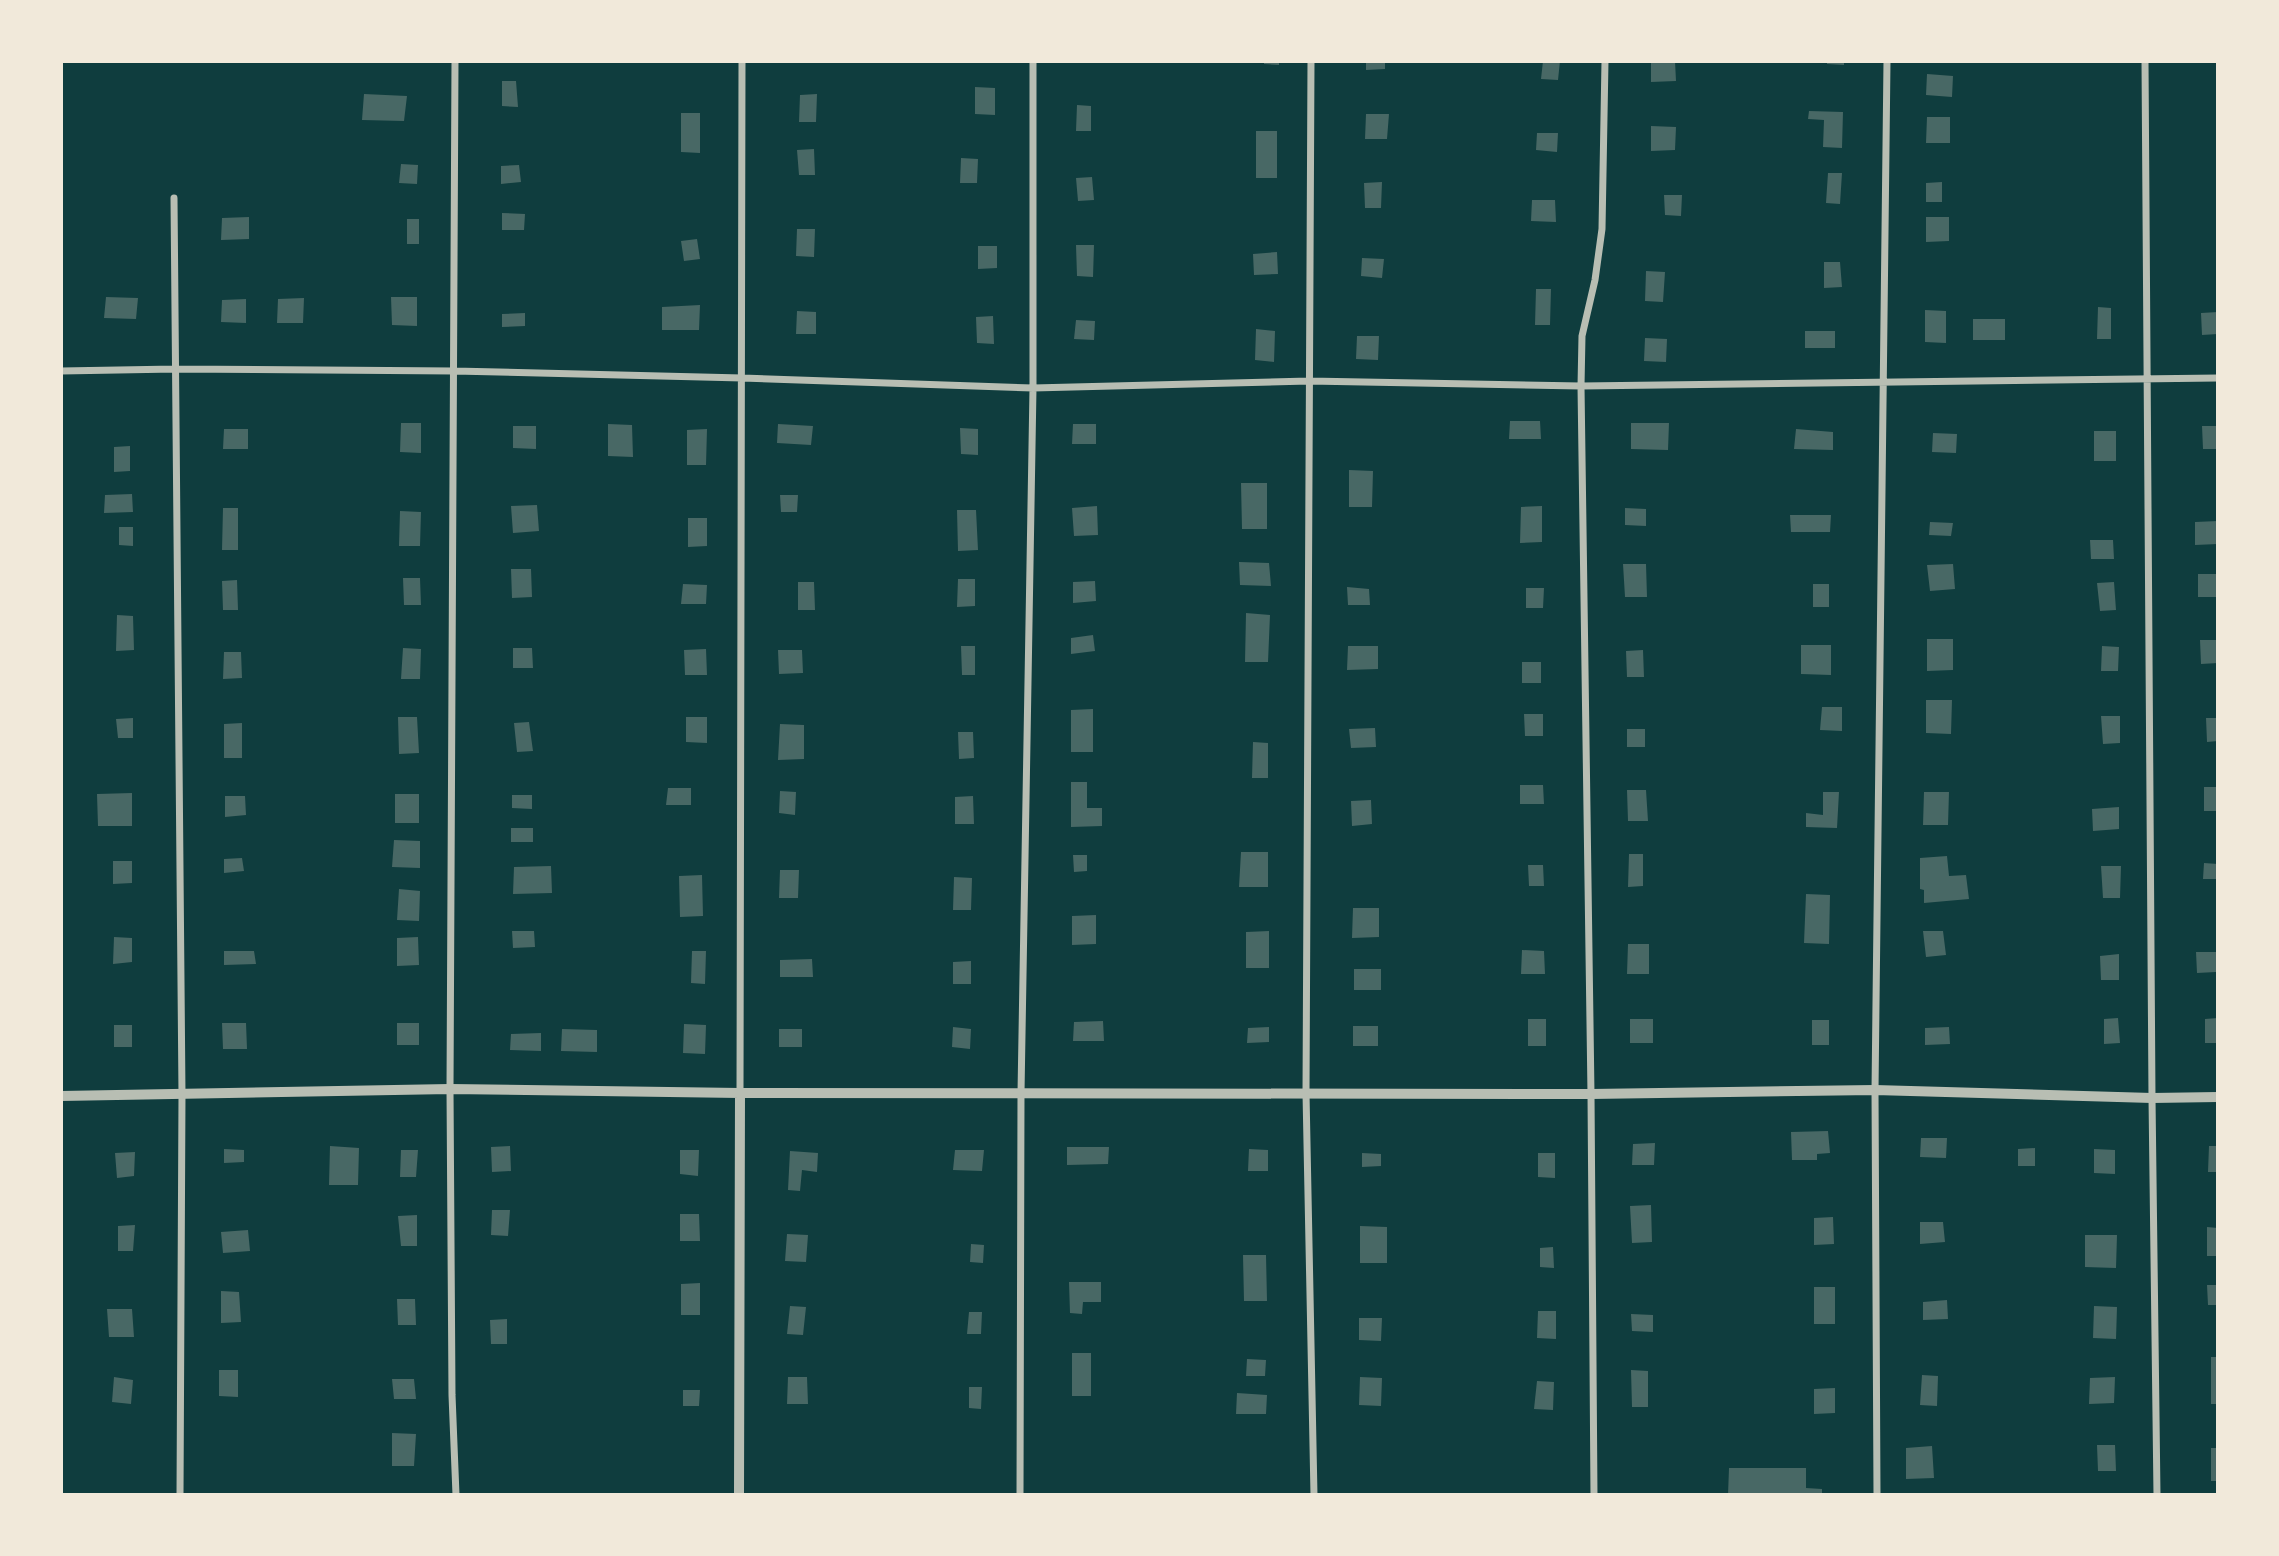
<svg xmlns="http://www.w3.org/2000/svg" width="2279" height="1556" viewBox="0 0 2279 1556" font-family="Montserrat,sans-serif">
<rect width="100%" height="100%" fill="#0f3d3e"/>
<path fill="#486865" d="M1264,61H1279V65L1264,64Z
M1366,61H1385V69L1366,70Z
M1543,61H1560L1558,80L1541,79Z
M1651,61H1675L1676,81L1651,82Z
M1827,61H1844V65L1827,64Z
M1927,74L1953,76L1952,97L1926,95Z
M502,81H516L518,107L502,106Z
M975,87L995,88V115L975,114Z
M364,94L407,96L404,121L362,120Z
M817,94L816,122H799L800,95Z
M1077,105L1091,106V131H1076Z
M1809,111L1843,112L1842,148L1823,147L1824,120L1808,119Z
M681,113H700V153L681,152Z
M1366,114H1389L1387,139H1365Z
M1927,117H1950V143H1926Z
M1651,126L1676,127L1675,150L1651,151Z
M1256,131H1277V178H1256Z
M1537,133H1558L1557,152L1536,150Z
M814,149L815,175H799L797,150Z
M961,158L978,159L977,183H960Z
M401,164L418,165L417,184L399,183Z
M519,165L521,182L501,184V166Z
M1828,173H1842L1840,204L1826,203Z
M1092,177L1094,200L1078,201L1076,178Z
M1382,182L1381,208H1365L1364,183Z
M1942,182V202H1926V183Z
M1664,195H1682L1681,216L1665,215Z
M1532,200H1555L1556,222L1531,221Z
M502,213L525,214L524,230H502Z
M249,217V239L221,240L222,218Z
M1926,217H1949V241L1926,242Z
M407,219H419V244H407Z
M797,229H815L814,257L796,256Z
M697,239L700,259L684,261L681,241Z
M1076,245H1094L1093,277L1077,276Z
M978,246H997V268L978,269Z
M1277,252L1278,274L1254,275L1253,254Z
M1362,258L1384,259L1382,278L1361,276Z
M1824,262H1840L1842,287L1824,288Z
M1646,271L1665,272L1663,302L1645,301Z
M1536,289H1551L1550,325H1535Z
M106,297L138,298L136,319L104,318Z
M391,297H417V326L392,325Z
M304,298L303,323H277L278,299Z
M246,299V323L221,322L222,300Z
M700,305L699,330H662V307Z
M2098,307L2111,308V339H2097Z
M1925,310L1946,311V343L1925,342Z
M797,311L816,312V334H796Z
M2218,312V334L2202,335L2201,313Z
M525,313V326L502,327V314Z
M993,316L994,344L977,343L976,317Z
M1973,319H2005V340H1973Z
M1076,320L1095,321L1094,340L1074,339Z
M1256,329L1275,331L1274,362L1255,360Z
M1805,331H1835V348H1805Z
M1357,336H1379L1378,360L1356,359Z
M1645,338L1667,339L1666,362L1644,361Z
M1510,421H1540L1541,439H1509Z
M401,423H421V453L400,452Z
M1631,423H1669L1668,450L1631,449Z
M608,424L632,425L633,457L608,456Z
M778,424L813,426L811,445L777,443Z
M1073,424H1096V444H1072Z
M513,426H536V449L513,448Z
M2202,426H2218V449H2203Z
M960,428L978,429V455L961,454Z
M224,429H248V449H223Z
M707,429L706,465H687V430Z
M1796,429L1833,432V450L1794,449Z
M2094,431H2116V461H2094Z
M1933,433L1957,434L1956,453L1932,452Z
M130,446V471L114,472V447Z
M1349,470L1373,471L1372,507H1349Z
M1241,483H1267V529H1242Z
M132,494L133,512L104,513L105,495Z
M780,495H798L797,512H781Z
M537,505L539,531L513,533L511,506Z
M1097,506L1098,535L1074,536L1072,508Z
M1542,506V542L1520,543L1521,507Z
M223,508H238V550H222Z
M1625,508L1646,509V526L1625,525Z
M957,510H976L978,550L958,551Z
M400,511L421,512L420,546H399Z
M1790,515H1831L1830,532H1791Z
M688,518H707V546L688,547Z
M2218,521V544L2195,545V522Z
M1930,522L1953,523L1951,536L1929,535Z
M119,527H133V546L119,545Z
M2090,540H2113L2114,559H2091Z
M1239,562L1269,563L1271,586L1240,585Z
M1623,564H1646L1647,597H1625Z
M1953,564L1955,589L1930,591L1927,565Z
M511,569H531L532,597L512,598Z
M2198,574H2218V597H2198Z
M403,578H420L421,605H404Z
M958,579H975V606L957,607Z
M237,580L238,610H223L222,581Z
M1095,581L1096,601L1073,603V582Z
M798,582H814L815,610H798Z
M2114,582L2116,610L2100,611L2097,583Z
M683,584L707,585L706,604H681Z
M1813,584H1829V607H1813Z
M1347,587L1369,589L1370,605H1348Z
M1526,588H1544L1543,608H1526Z
M1246,613L1270,615L1268,662H1245Z
M117,615L133,616L134,650L116,651Z
M1093,635L1095,651L1071,654V638Z
M1927,639H1953V670L1927,671Z
M2200,640H2218V663L2201,664Z
M1801,645H1831V675L1801,674Z
M961,646H975V675H962Z
M1348,646H1378V669L1347,670Z
M2102,646L2119,647L2118,671H2101Z
M403,648L421,649L420,679H401Z
M513,648H532L533,668H513Z
M706,649L707,675H685L684,650Z
M778,650H802L803,673L779,674Z
M1643,650L1644,677H1627L1626,651Z
M224,652H241L242,678L223,679Z
M1522,662H1541V683H1522Z
M1926,700H1952L1951,734L1926,733Z
M1822,707H1842V731L1820,730Z
M1093,709V752H1071V710Z
M1524,714H1543V736H1525Z
M2101,716H2120V743L2103,744Z
M398,717H417L419,753L399,754Z
M686,717H707V743L686,742Z
M133,718V738H118L116,719Z
M2206,718H2218V741L2207,742Z
M529,722L533,751L517,752L514,723Z
M242,723V758H224V724Z
M780,724L804,725V759L778,760Z
M1375,728L1376,747L1351,748L1349,729Z
M1627,729H1645V747H1627Z
M958,732H973L974,758L959,759Z
M1253,742L1268,743V778H1252Z
M1071,782H1087V808H1102V826L1071,827Z
M1520,785H1543L1544,804H1520Z
M2204,787H2218V811H2204Z
M668,788H691V805H666Z
M1627,790H1646L1648,821H1628Z
M780,791L796,792L795,815L779,813Z
M1823,792H1839L1837,828L1806,827V813L1823,815Z
M1924,792H1949L1948,825H1923Z
M132,793V826H98L97,794Z
M395,794H419V823H395Z
M512,795H532V809L512,808Z
M225,796H245L246,815L225,817Z
M973,796L974,824H955V797Z
M1371,800L1372,824L1352,826L1351,801Z
M2119,807V829L2093,831L2092,809Z
M511,828H533V842H511Z
M394,840L420,841V868L392,867Z
M1241,852H1268V887H1239Z
M1629,854H1643V886L1628,887Z
M1073,855H1087V871L1074,872Z
M1947,856L1949,876L1966,875L1969,899L1924,903V890L1920,889V858Z
M242,858L244,871L224,873V859Z
M113,861H132V883L113,884Z
M2204,863L2218,864V879H2203Z
M1528,865H1543L1544,886H1529Z
M551,866L552,893L513,894L514,867Z
M2101,866H2121L2120,898H2103Z
M780,870H799L798,898H779Z
M702,875L703,916L680,917L679,876Z
M954,877L972,878L971,910H953Z
M399,889L420,891L419,921L397,920Z
M1806,894L1830,895L1829,944L1804,943Z
M1353,908H1379V937L1352,938Z
M1096,915V944L1072,945V916Z
M512,931H534L535,947L513,948Z
M1269,931V968H1246V932Z
M1923,931H1943L1946,955L1926,957Z
M114,937L132,938V962L113,964Z
M418,937L419,965L397,966V938Z
M1628,944H1649V974H1627Z
M1522,950L1544,951L1545,974H1521Z
M224,951H254L256,964L224,965Z
M692,951H706L705,984L691,983Z
M2196,952H2216V972L2197,973Z
M2119,954V980H2101L2100,956Z
M812,959L813,977H780V960Z
M971,961V984H953V962Z
M1354,969H1381V990H1354Z
M2118,1018L2120,1043L2104,1044V1019Z
M2218,1018V1043H2205V1019Z
M1528,1019H1546V1046H1528Z
M1630,1019H1653V1043H1630Z
M1812,1020H1829V1045H1812Z
M1103,1021L1104,1041H1073L1074,1022Z
M222,1023H246L247,1049H223Z
M397,1023H419V1045H397Z
M684,1024L706,1025L705,1054L683,1053Z
M114,1025H132V1047H114Z
M1353,1026H1378V1046H1353Z
M953,1027L971,1029L970,1049L952,1047Z
M1269,1027V1042L1247,1043L1248,1028Z
M1949,1027L1950,1044L1925,1045V1028Z
M562,1029L597,1030V1052L561,1051Z
M779,1029H802V1047H779Z
M541,1033V1051L510,1050L511,1034Z
M1828,1131L1830,1153L1817,1154V1160H1792L1791,1132Z
M1921,1138H1947L1946,1158L1920,1157Z
M1655,1143L1654,1165H1632L1633,1144Z
M330,1146L359,1148L358,1185H329Z
M510,1146L511,1171L492,1172L491,1147Z
M2209,1146H2218V1172H2208Z
M1067,1147H1109L1108,1164L1067,1165Z
M2035,1148V1166H2018V1149Z
M224,1149L244,1150V1162L224,1163Z
M1249,1149L1268,1150V1171H1248Z
M2094,1149L2115,1150V1174L2094,1173Z
M401,1150H418L416,1177H400Z
M680,1150H699L698,1176L680,1174Z
M955,1150H984L982,1171L953,1170Z
M790,1151L818,1153L817,1172L802,1170L800,1191L788,1190Z
M135,1152L134,1176L117,1178L115,1153Z
M1362,1153L1381,1154V1166L1362,1167Z
M1538,1153H1555V1178L1538,1177Z
M1651,1205L1652,1242L1632,1243L1630,1206Z
M492,1210H510L508,1236L491,1235Z
M680,1214H699L700,1241H680Z
M417,1215V1246H401L398,1216Z
M1833,1217L1834,1244L1814,1245V1218Z
M1920,1222H1943L1945,1242L1920,1244Z
M135,1225L133,1251H118V1226Z
M1360,1226L1387,1227V1263H1360Z
M2207,1227L2218,1228V1256H2207Z
M248,1230L250,1251L223,1253L221,1232Z
M787,1234L808,1235L806,1262L785,1261Z
M2085,1235H2117L2116,1268L2085,1267Z
M971,1244L984,1245L983,1263L970,1262Z
M1553,1247L1554,1268L1540,1267V1248Z
M1243,1255H1266L1267,1301H1244Z
M1069,1282H1101V1302H1083L1082,1314L1070,1313Z
M700,1283V1315H681V1284Z
M2207,1285H2218V1305H2208Z
M1814,1287H1835V1324H1814Z
M221,1291L239,1292L241,1322L221,1323Z
M397,1299H415L416,1325H398Z
M1947,1300L1948,1319L1923,1320V1302Z
M790,1306L806,1307L803,1335L787,1334Z
M2094,1306L2117,1307L2116,1339L2093,1338Z
M107,1309H132L134,1337H109Z
M1538,1311H1556V1339L1537,1338Z
M969,1312H982L981,1334H967Z
M1631,1314L1653,1315V1332L1632,1331Z
M1359,1318H1382L1381,1341L1359,1340Z
M507,1319V1344H491L490,1320Z
M1072,1353H1091V1396H1072Z
M2211,1357H2218V1404H2211Z
M1247,1359L1266,1360L1265,1376H1246Z
M219,1370H238V1397L219,1396Z
M1631,1370L1648,1371V1407H1632Z
M1922,1375L1938,1376L1937,1406L1920,1405Z
M114,1377L133,1380L131,1404L112,1402Z
M788,1377H807L808,1404H787Z
M1360,1377L1382,1378L1381,1406L1359,1405Z
M2115,1377L2114,1403L2089,1404L2090,1378Z
M392,1379H414L416,1399H394Z
M1537,1381L1554,1382L1553,1410L1534,1409Z
M969,1387H982L981,1409L969,1408Z
M1835,1388V1413L1814,1414V1389Z
M683,1390H700L699,1406H683Z
M1237,1393L1267,1395L1266,1414H1236Z
M392,1433L416,1434L414,1466H392Z
M2097,1445H2115L2116,1471H2098Z
M1932,1446L1934,1478L1906,1479V1448Z
M2211,1448H2218V1481H2211Z
M1729,1468H1806V1488L1822,1489V1495H1728Z"/>
<g fill="none" stroke-linecap="round" stroke-linejoin="round">
<path stroke="#b8beb3" stroke-width="7" d="M455,61L450,1089L452,1395L456,1495
M1311,61L1306,1093L1314,1495
M2145,61L2152,1098L2157,1495
M174,198L182,1094L180,1495
M61,371L175,369L454,371L742,378L1033,388L1309,381L1581,386L2218,378
M740,1093L742,61
M1020,1495L1021,1093L1033,388V61
M1594,1495L1591,1094L1581,386L1582,336L1595,280L1602,229L1605,61
M1877,1495L1875,1090L1887,61"/>
<path stroke="#b8beb3" stroke-width="10" d="M61,1096L450,1089L740,1093L1591,1094L1875,1090L2152,1098L2218,1097
M739,1495L740,1093"/>
</g>
<rect width="2279" height="1556" fill="none" stroke="#f1e9da" stroke-width="126"/>
</svg>
